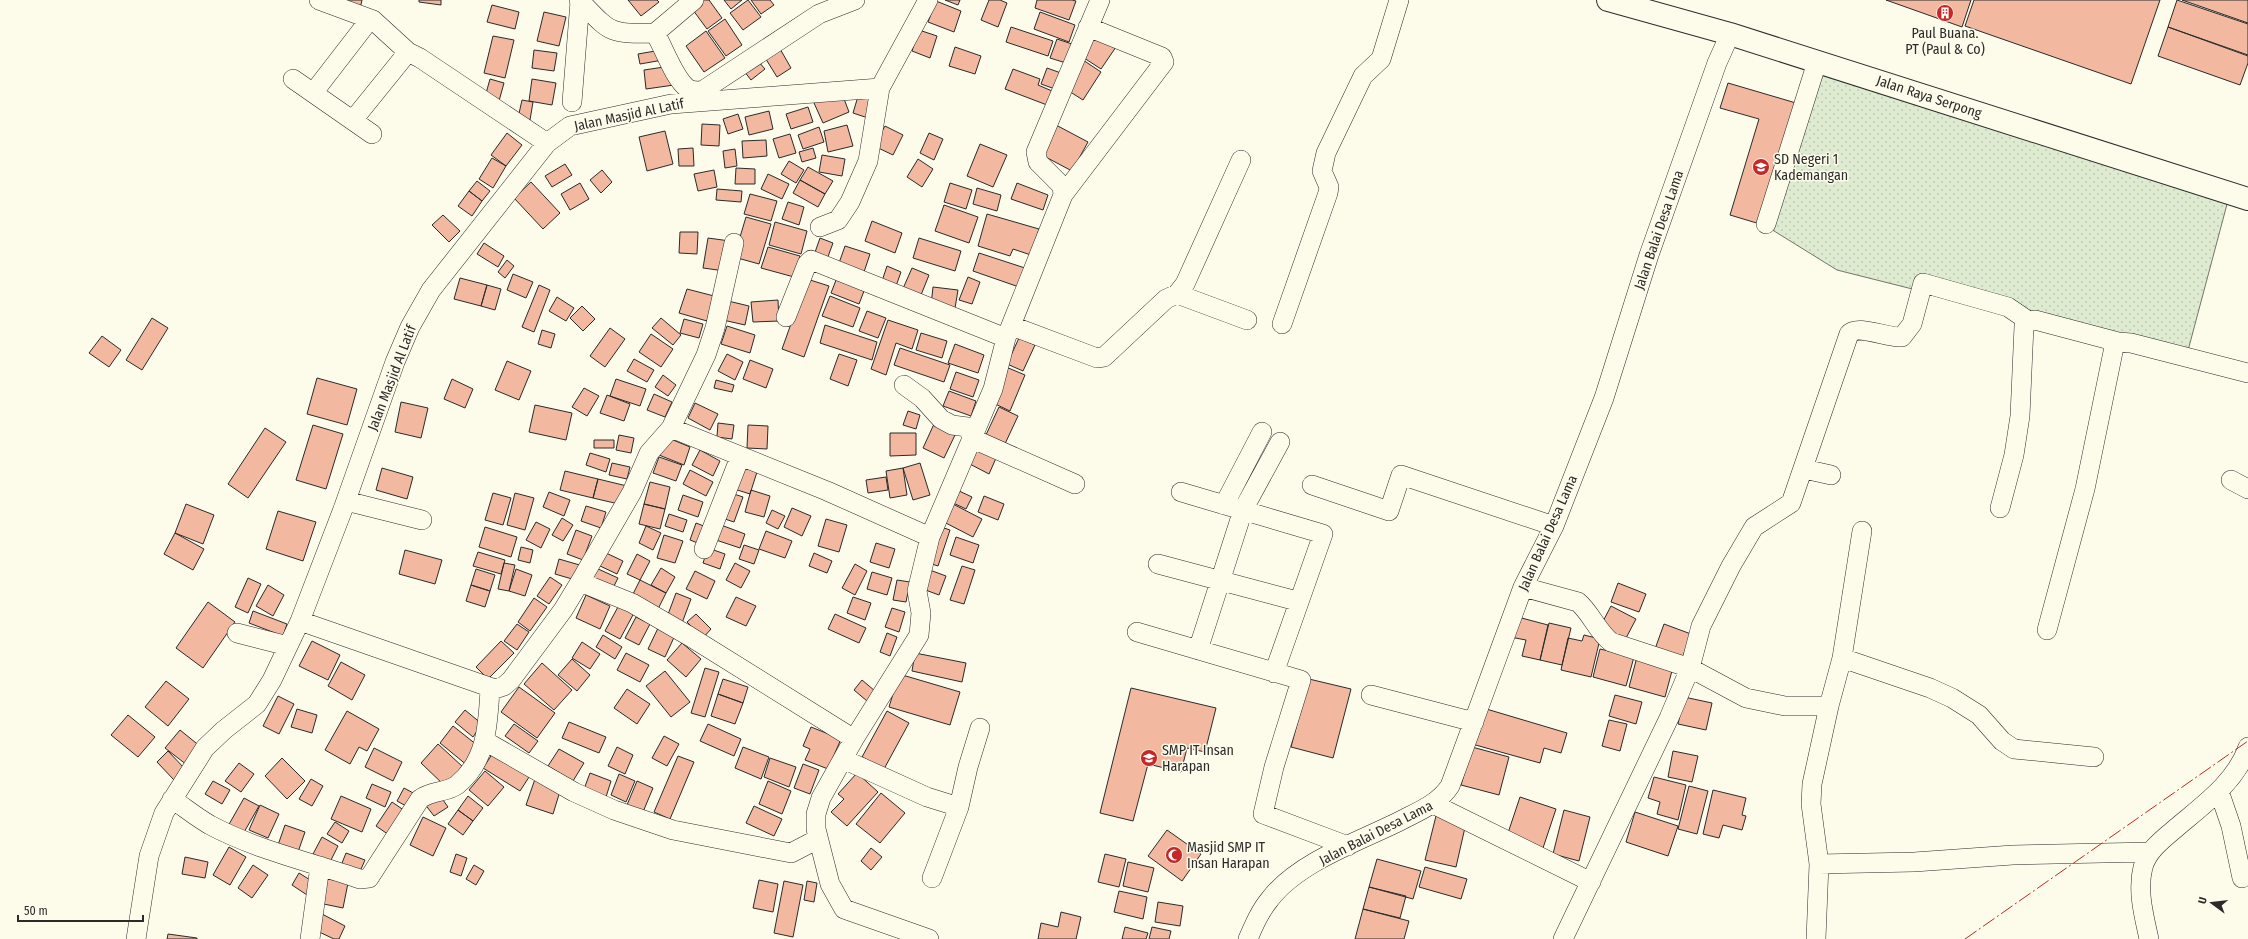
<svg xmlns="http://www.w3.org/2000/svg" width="2248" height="939" viewBox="0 0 2248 939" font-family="'Fira Sans Condensed',sans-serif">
<defs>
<pattern id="grass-dots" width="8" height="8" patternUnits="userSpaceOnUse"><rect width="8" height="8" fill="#deebd1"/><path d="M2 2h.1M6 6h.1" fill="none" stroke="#bfcab4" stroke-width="1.8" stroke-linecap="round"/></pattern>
</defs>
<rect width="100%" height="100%" fill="#fdfbea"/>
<path fill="url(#grass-dots)" stroke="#74746e" d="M1807,67L2230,193L2186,358L1837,270L1758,221Z"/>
<path fill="#f2b8a0" stroke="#2b2b2b" d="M337,0H362L360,9Z
M419,0H441V5L419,2Z
M628,0H657L659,2L641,16Z
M698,0H709L722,18L707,29L690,6Z
M724,0H742L731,9Z
M748,0L761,17L743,30L730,13Z
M751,0H770L774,5L761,14Z
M945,0H960L958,5Z
M989,0H1000L1007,3L998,27L981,20Z
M1037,0H1072L1076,1L1069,20L1035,8Z
M1886,0H1971L1962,27Z
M1974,0H2160L2131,84L1965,26Z
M2177,0L2248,24V55L2168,27Z
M2182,0H2248V23Z
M936,1L961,11L954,32L928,22Z
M492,5L519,12L515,29L487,22Z
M544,12L566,17L559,46L537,41Z
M1040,12L1075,25L1069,42L1034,29Z
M725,19L742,45L726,56L708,31Z
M1011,27L1053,41L1048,56L1006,42Z
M2168,27L2248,56V63L2240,85L2158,56Z
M919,30L937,36L930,58L912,51Z
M706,31L725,58L704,72L686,46Z
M1097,34L1116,47L1101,69L1081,56Z
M493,36L514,40L505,78L484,73Z
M1057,39L1072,44L1066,63L1050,58Z
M779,47L791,68L777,77L764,56Z
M955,47L981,56L975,74L949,66Z
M534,50L557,53L554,71L532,68Z
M661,50L663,60L640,64L638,54Z
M1083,60L1101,72L1083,100L1064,88Z
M758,61L765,69L751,80L744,71Z
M671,66L674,85L646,89L644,70Z
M1047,68L1061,73L1055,89L1041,84Z
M1013,69L1040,79L1038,85L1052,91L1047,105L1005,89Z
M490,79L504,83L499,101L485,97Z
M532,79L556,83L552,105L529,101Z
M1728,83L1796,103L1760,224L1730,215L1759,119L1720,108Z
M841,91L849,112L823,123L814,103Z
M859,93L877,99L871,119L853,113Z
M522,100L533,102L530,120L518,118Z
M808,107L813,122L791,129L786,114Z
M769,111L773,129L749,135L745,117Z
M738,114L743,129L728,134L723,119Z
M702,124L720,125L719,146L701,145Z
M847,125L853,146L828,152L824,131Z
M1056,125L1088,142L1072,171L1040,154Z
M885,126L903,135L893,155L874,146Z
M819,127L824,142L803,149L798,135Z
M665,131L673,164L647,171L639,137Z
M507,133L522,145L506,166L491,155Z
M929,133L943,139L934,160L920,153Z
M790,134L796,153L779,158L773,139Z
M766,140L767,156L743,158L742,141Z
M980,144L1007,155L993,187L967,176Z
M693,148L694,166H679L678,149Z
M813,148L816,158L802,162L799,152Z
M735,149L737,166L725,168L723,151Z
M822,155L845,159L842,176L819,172Z
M492,158L506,166L493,188L479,179Z
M918,159L933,169L922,187L907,177Z
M789,161L804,170L796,183L781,174Z
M565,164L572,175L552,187L545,176Z
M808,167L833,181L825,194L800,180Z
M736,168L755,169V184H735Z
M602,170L612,182L601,193L590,180Z
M714,170L717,187L698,191L694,174Z
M768,174L789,184L782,199L761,189Z
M800,180L825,194L818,207L793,193Z
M477,181L490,191L482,201L469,191Z
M531,182L560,213L543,229L514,198Z
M580,183L589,199L570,210L561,194Z
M950,183L972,190L966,209L944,202Z
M1017,183L1048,195L1043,210L1011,199Z
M977,188L1001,195L997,211L973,204Z
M717,189L742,191L741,202L716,200Z
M469,191L482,201L472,216L458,206Z
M750,194L777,201L771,221L744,214Z
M788,202L804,207L799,225L782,219Z
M944,205L978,217L969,243L935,231Z
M987,214L1039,229L1031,255L1013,249L1010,256L978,246Z
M443,215L460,231L449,242L432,225Z
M746,217L771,224L759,264L734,257Z
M872,221L902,233L895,253L865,241Z
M775,222L807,231L801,254L769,245Z
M680,232H698L697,254L679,253Z
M708,238L730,241L725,271L703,268Z
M820,238L833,243L826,262L813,258Z
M919,238L961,251L955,271L913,258Z
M484,243L504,256L498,267L477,254Z
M845,246L870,254L863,275L838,266Z
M768,247L800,256L794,277L761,268Z
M979,253L1025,268L1019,287L973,271Z
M507,260L514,266L505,278L498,272Z
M887,266L901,272L895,289L881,284Z
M912,268L929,275L919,300L901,293Z
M513,274L533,282L526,298L507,290Z
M838,275L866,286L859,304L831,293Z
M968,277L980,282L972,304L959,300Z
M460,278L487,285L481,306L454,299Z
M807,279L829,286L804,357L782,349Z
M487,285L501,289L495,310L481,306Z
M539,285L550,290L534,332L522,327Z
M933,287L958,290L955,308L931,305Z
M687,289L714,296L707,321L679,313Z
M830,296L860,308L853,327L822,316Z
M557,297L574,308L566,321L549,311Z
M778,300L779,321L753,322L751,302Z
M728,301L749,306L745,325L723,320Z
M582,306L595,319L583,331L570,318Z
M867,311L886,318L878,338L859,331Z
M152,318L168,328L142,370L126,360Z
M661,318L681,335L673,345L652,328Z
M684,319L703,324L699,338L680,333Z
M888,320L918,330L912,349L896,343L886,375L871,369Z
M825,325L877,342L872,360L820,343Z
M727,326L755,335L750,353L721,344Z
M610,328L625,339L605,367L590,356Z
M542,330L555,334L551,348L538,344Z
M921,333L947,341L942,358L916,350Z
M651,334L673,349L661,367L639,352Z
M102,336L121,350L109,367L89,353Z
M1019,338L1035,345L1023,371L1007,364Z
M955,344L984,355L978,373L948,363Z
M900,348L950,365L944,382L894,365Z
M727,354L743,362L735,380L718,371Z
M839,354L857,360L848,386L830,379Z
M634,359L654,370L647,382L627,371Z
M750,360L773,369L766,388L743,379Z
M507,361L531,371L519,400L495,390Z
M1006,367L1025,375L1010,411L991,402Z
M956,372L979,380L973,397L950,389Z
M663,375L676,385L668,396L655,387Z
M317,378L357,389L347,425L307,414Z
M452,379L473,389L465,408L444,399Z
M616,379L646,389L640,406L610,396Z
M716,380L734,385L732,392L714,388Z
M584,388L599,396L587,416L572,407Z
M949,391L976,401L971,416L943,406Z
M654,394L672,402L665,417L647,410Z
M607,395L630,404L624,421L600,413Z
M401,402L428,408L421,438L395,432Z
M695,403L718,414L710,430L688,418Z
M535,405L572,413L566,440L529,432Z
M999,407L1018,416L1004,446L985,437Z
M908,411L920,415L916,429L903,425Z
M718,423L734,425L732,439L717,437Z
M934,424L955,435L944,458L923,448Z
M313,425L343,434L326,489L296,480Z
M748,425L768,426L767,449L747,448Z
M265,428L286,442L248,498L228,484Z
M890,433H916V455L890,456Z
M619,435L634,438L631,453L616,450Z
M666,437L690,447L684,465L659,455Z
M594,440H614V448H594Z
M972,444L997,456L989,474L964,461Z
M700,450L720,461L713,476L692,465Z
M590,453L610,459L606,472L586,465Z
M659,457L682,465L676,481L653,473Z
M612,463L630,467L627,479L609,475Z
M920,463L930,495L913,500L903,468Z
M738,465L757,472L750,494L731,488Z
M382,468L413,477L407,499L376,490Z
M903,468L907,495L890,498L886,471Z
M690,470L713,482L706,496L683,484Z
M565,471L598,479L593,498L560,490Z
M886,477L888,490L868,493L866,480Z
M598,479L627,486L623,505L593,498Z
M650,482L670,487L665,509L644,504Z
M751,490L770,496L764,517L745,512Z
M957,490L972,497L966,509L951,502Z
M549,492L570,500L564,516L543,507Z
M728,492L743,497L734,522L719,517Z
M493,493L511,498L503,525L485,520Z
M515,493L534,498L525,530L507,525Z
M683,495L703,502L698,517L678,510Z
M984,496L1004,504L998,520L978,512Z
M951,503L982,519L973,537L942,521Z
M186,504L214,515L203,544L175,533Z
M644,504L665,509L660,529L639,524Z
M586,506L606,512L601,528L581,521Z
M792,508L811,516L802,536L784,527Z
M772,510L785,516L778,529L766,523Z
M278,511L316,522L303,561L266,549Z
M669,514L687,520L683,532L665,526Z
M562,518L573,525L563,541L552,535Z
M826,519L847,525L839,552L818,546Z
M536,522L550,529L541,548L526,540Z
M696,523L709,528L703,545L690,540Z
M721,525L745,534L740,548L716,540Z
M646,526L661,533L653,550L639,543Z
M938,526L950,530L938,566L926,562Z
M485,527L517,537L511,557L479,547Z
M576,530L592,536L583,560L567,554Z
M766,531L792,541L785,558L759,549Z
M175,533L204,549L193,570L164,554Z
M664,535L683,541L675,563L657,558Z
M956,537L979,545L973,563L950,555Z
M876,543L895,549L889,568L870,562Z
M744,545L759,550L754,564L739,559Z
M521,547L533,550L530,563L518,560Z
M708,548L725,554L720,569L703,563Z
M405,550L442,560L435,584L399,574Z
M478,552L505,560L501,574L473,566Z
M604,552L623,561L617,574L598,565Z
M814,553L832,561L827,573L809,566Z
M637,554L650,561L640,580L627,574Z
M559,559L583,566L579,581L555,574Z
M504,563L515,565L509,591L498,589Z
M735,563L750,571L741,588L726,580Z
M855,564L867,571L855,595L842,588Z
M962,566L975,570L964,604L950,600Z
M596,568L618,578L611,592L590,582Z
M661,568L675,577L666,593L651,585Z
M476,569L495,575L490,591L471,585Z
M516,569L532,575L525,596L509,591Z
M927,569L946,576L939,595L920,588Z
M695,571L715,581L707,599L686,589Z
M872,572L892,578L887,595L867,589Z
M550,577L562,585L549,604L537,596Z
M248,578L261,584L248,613L235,607Z
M640,580L666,593L658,609L632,596Z
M897,580L910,582L906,602L893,600Z
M1618,583L1646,594L1639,612L1611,602Z
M268,585L284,595L273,616L256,606Z
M471,585L490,591L485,607L466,601Z
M676,593L691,599L682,623L667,617Z
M586,595L610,606L600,629L576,618Z
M736,597L756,606L746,626L726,617Z
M853,597L871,603L865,620L847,613Z
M534,598L547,607L530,631L518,622Z
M208,602L235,622L203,668L176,648Z
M619,605L634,613L620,639L605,631Z
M1611,606L1636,619L1625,640L1600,627Z
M892,608L905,612L899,632L885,627Z
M253,611L287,624L283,636L249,623Z
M696,614L711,629L703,638L687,622Z
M835,614L866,628L859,643L828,629Z
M1514,616L1548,625L1540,660L1522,656L1526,640L1510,637Z
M636,617L650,624L639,645L625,638Z
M1549,623L1571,628L1562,665L1540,660Z
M517,624L529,632L517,650L504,641Z
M1664,624L1691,634L1682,659L1655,649Z
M659,626L676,633L665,657L648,649Z
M887,633L897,637L890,656L880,652Z
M603,635L622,647L615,659L596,647Z
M1584,635L1600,639L1591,677L1561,670L1568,638L1582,641Z
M312,641L340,655L328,680L299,666Z
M501,641L514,653L488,679L476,667Z
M582,642L600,654L590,669L572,658Z
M682,643L701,659L686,677L667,660Z
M1600,649L1634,657L1626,686L1593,677Z
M626,653L649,665L640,682L617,670Z
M915,653L966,663L962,682L912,671Z
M1637,657L1673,667L1665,697L1629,687Z
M572,659L590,675L577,691L558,675Z
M341,662L365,675L352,700L328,686Z
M542,663L572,690L554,710L524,684Z
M705,668L719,672L705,717L691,713Z
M665,671L690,702L671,717L646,686Z
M899,674L960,692L950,725L889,707Z
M723,679L748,687L743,703L718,694Z
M1309,679L1351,689L1333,758L1291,747Z
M862,680L875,691L867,701L854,690Z
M166,681L189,699L168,726L145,707Z
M519,687L555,713L537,738L501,712Z
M1131,688L1216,708L1205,752L1187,748L1181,772L1148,764L1133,821L1100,813Z
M627,689L650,704L637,724L614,708Z
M718,694L743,703L735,724L711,716Z
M1615,695L1642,702L1636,724L1609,716Z
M278,696L294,704L279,734L263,726Z
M1684,697L1712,703L1706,730L1678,724Z
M1483,708L1567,733L1561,753L1544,748L1540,763L1472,744Z
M297,709L317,715L312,733L291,727Z
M465,710L482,724L473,737L455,722Z
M347,711L379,729L367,751L359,747L350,764L325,750Z
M887,711L909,723L884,769L862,757Z
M128,715L155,737L138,757L111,735Z
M1609,720L1627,724L1620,751L1602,746Z
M569,722L606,737L599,753L562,738Z
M514,724L538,741L529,753L505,736Z
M708,724L741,739L734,756L700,741Z
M453,726L482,749L468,766L440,743Z
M811,727L841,739L828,769L805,760L810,749L803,746Z
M180,730L201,747L187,765L165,748Z
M664,736L679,744L667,766L652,758Z
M438,744L463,767L445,786L421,763Z
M617,747L633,755L625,774L608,766Z
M743,747L769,757L761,779L735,768Z
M1472,747L1509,757L1499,795L1461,785Z
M374,748L402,762L393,781L365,767Z
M559,749L584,763L573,781L548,766Z
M495,750L531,774L520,791L483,768Z
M168,751L185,769L174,780L157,762Z
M1673,751L1698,756L1692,782L1668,777Z
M678,756L694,762L670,819L654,812Z
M282,758L305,781L287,799L265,776Z
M770,758L796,767L789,787L764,777Z
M239,763L254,774L241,792L225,781Z
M803,764L819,770L810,794L794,788Z
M485,771L504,787L488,806L469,790Z
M590,773L611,781L606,797L584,789Z
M857,773L878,792L847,826L831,812L844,799L838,794Z
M619,774L635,781L626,802L611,795Z
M1654,777L1686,785L1678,820L1657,814L1660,802L1648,798Z
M311,779L323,786L312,806L299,799Z
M535,779L561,788L553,814L526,805Z
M213,781L230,790L222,804L205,794Z
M637,781L653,788L643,812L627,805Z
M768,781L791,791L782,814L759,804Z
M372,784L391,792L385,807L366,798Z
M1689,786L1708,791L1697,834L1678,829Z
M404,788L417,795L410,808L397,801Z
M1713,790L1746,798L1742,815L1746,816L1742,830L1723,825L1719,838L1703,834Z
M438,793L448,807L434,816L424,803Z
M881,793L905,813L880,843L856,824Z
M341,796L371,809L362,832L331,819Z
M468,796L483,808L473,821L458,810Z
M1520,797L1556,809L1543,848L1507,836Z
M244,798L259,806L243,834L228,826Z
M392,802L408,813L392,837L376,826Z
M260,805L279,814L268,838L249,830Z
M754,806L782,819L774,836L746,823Z
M458,810L473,821L463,835L448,824Z
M1564,810L1590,817L1579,861L1553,854Z
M1635,812L1678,826L1668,856L1626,842Z
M1436,816L1466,823L1456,867L1425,860Z
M423,817L446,828L433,856L410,845Z
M335,822L349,831L342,843L327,834Z
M285,825L305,832L298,852L278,845Z
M1167,830L1201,854L1182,881L1148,856Z
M322,837L338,846L330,862L313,854Z
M229,847L246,857L230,885L213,875Z
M871,848L882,857L871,870L861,861Z
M346,853L365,860L358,876L340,868Z
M456,854L467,858L461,876L450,872Z
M1105,854L1126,859L1119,887L1098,882Z
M185,857L208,862L205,878L182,874Z
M1377,859L1421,871L1413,899L1369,887Z
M1128,862L1154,868L1148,892L1123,886Z
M253,865L268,875L252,898L238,888Z
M474,865L484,871L476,885L466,879Z
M1425,867L1467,879L1461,899L1419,887Z
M299,873L315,883L307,895L292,885Z
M324,878L348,883L343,908L319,903Z
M759,880L778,884L773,912L753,908Z
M784,881L803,885L793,937L774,933Z
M807,881L817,883L814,902L804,900Z
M1369,887L1406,896L1400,918L1363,909Z
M1119,891L1147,897L1143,919L1114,912Z
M1158,902L1183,906L1180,926L1155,922Z
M1363,909L1409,921L1404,939H1355Z
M1061,912L1081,917L1076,939H1038L1041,923L1058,927Z
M322,914L345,926L339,939H334L315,930Z
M1125,927L1148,933L1146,939H1122Z
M1152,927L1171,931L1169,939H1149Z
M168,934L197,938V939H167Z"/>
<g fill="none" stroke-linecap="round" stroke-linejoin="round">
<g stroke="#2b2b2b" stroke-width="20">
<path id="minor" d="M319,0L373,20L408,52L420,58L547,143
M579,0C611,33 608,34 655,33C664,48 674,78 687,88C691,91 697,91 702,91L819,14L855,0
M655,33L694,0
M293,79L372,134
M313,93L364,27
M572,102L580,1
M353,120L408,52
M1063,195L1164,62L1162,57L1088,27
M1766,224L1817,62
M820,227L838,220L850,202L868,161L880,88
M1177,294L1247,320
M786,317L807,264L811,260L1006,338
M1282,324L1328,193L1329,187L1322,171L1326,153L1363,76L1381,59L1399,0
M1012,326L1097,358L1104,357L1166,299L1177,294L1185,284L1241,160
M904,385L922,398L941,419L952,425L975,428
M671,428L827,491L930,537
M971,438L1075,484
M1804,469L1831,475
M2231,480L2248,489
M1312,485L1389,511L1401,475L1554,526
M1181,492L1323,534L1274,673
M346,501L422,520
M1224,505L1262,432
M2000,508L2014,455L2020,416L2024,326L2026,322L2035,320L2118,342
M704,549L740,457
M1158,564L1297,601
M580,582L632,492L649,453L671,428L706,355L715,328L734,243
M1523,587L1578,602C1591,613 1597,631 1611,642L1690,668L1746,698L1785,706H1829
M300,621L495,689L504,686L511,680L563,610L580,582L632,603L689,636L854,739
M2047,630L2085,489L2114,347L2118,342L2131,343L2248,373
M1137,632L1301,680L1274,767L1263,814L1348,846
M237,633L288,646
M1198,650L1243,510L1280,442
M1842,658L1930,688L1952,698L1979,715L2002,741L2014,749L2094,757
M1371,695L1474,722
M485,741L574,792L614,810L673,830L791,853L818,839
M843,759L927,797L959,807L968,767L980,728
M2219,791L2231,826L2242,878
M172,799C184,807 196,817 210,825C257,850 310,862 360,879L369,878L420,799C432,790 446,793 457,785C487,761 488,724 490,689
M1433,804L1591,882
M1819,864L1914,862L2013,855L2150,852
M932,878L959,807
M136,939L149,856L164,813L205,748L224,730L257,704L272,680L300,621L343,509L395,362L410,327L431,290L547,143L570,126L671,104L880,88L928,0
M310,939L320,866
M929,939L844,909L830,884L816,829V814L821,798L854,739L919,635L921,613L917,591L930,537L993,389L1006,338L1063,195L1062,186L1038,162L1036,152L1100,0
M1248,939C1254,925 1260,911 1270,899C1298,862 1360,841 1400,821C1419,811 1438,804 1450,786L1523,587L1554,526L1604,398L1649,255L1717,63L1730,34
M1563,939L1669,718L1690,668L1701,626L1731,566L1754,527L1791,503L1849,334C1857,324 1888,338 1902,337L1912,324L1923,283L2008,307L2027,320
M1816,939L1819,864L1811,804L1812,784L1829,706L1842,658L1862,531
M2149,939C2144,916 2137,891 2143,867C2148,850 2163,839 2176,828C2203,805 2236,782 2248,747"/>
</g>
<g stroke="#2b2b2b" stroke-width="24">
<path id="major" d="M1608,0L1730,34L2248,199"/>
</g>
<use href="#minor" stroke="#fdfbea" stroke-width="19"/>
<use href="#major" stroke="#fdfbea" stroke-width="22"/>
<path stroke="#c62828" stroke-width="1" stroke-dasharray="14 3 2 3" stroke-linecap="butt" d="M1965,939L2248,741"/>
</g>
<defs>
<g id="building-disc" transform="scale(0.9)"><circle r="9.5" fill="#c62828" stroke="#fdfbea"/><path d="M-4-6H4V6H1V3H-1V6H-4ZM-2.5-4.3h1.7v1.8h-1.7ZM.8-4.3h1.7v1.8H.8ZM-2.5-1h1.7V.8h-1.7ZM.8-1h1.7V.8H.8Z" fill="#fff"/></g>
<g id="school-disc" transform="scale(0.9)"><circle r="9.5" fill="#c62828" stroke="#fdfbea"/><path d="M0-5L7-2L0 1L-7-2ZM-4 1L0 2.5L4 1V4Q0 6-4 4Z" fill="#fff"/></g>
<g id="mosque-disc" transform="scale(0.9)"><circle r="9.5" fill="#c62828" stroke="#fdfbea"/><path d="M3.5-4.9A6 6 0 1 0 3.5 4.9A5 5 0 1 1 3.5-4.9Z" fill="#fff"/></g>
</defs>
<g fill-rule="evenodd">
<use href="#building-disc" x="1945" y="13"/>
<use href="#school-disc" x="1761" y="167"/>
<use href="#school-disc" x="1149" y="758"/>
<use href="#mosque-disc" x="1174" y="855"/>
</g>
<g text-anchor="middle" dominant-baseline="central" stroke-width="3" stroke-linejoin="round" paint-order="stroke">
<g font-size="14" fill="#2b2b2b" stroke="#fdfbea" text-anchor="start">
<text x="1945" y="33" text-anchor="middle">Paul Buana.<tspan x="1945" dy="16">PT (Paul &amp; Co)</tspan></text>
<text x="1774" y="159">SD Negeri 1<tspan x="1774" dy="16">Kademangan</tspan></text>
<text x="1162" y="750">SMP IT Insan<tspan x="1162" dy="16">Harapan</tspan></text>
<text x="1187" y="847">Masjid SMP IT<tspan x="1187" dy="16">Insan Harapan</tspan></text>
</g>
<g font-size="14" fill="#2b2b2b" stroke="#fdfbea">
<text transform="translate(1929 97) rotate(18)">Jalan Raya Serpong</text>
<text transform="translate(629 115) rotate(-12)">Jalan Masjid Al Latif</text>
<text transform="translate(1659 230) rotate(-71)">Jalan Balai Desa Lama</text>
<text transform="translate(392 378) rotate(-69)">Jalan Masjid Al Latif</text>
<text transform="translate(1548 533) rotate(-66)">Jalan Balai Desa Lama</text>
<text transform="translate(1376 833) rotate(-27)">Jalan Balai Desa Lama</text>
</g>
</g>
<g transform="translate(2212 903) rotate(285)" stroke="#fdfbea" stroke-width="3" paint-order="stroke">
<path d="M0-3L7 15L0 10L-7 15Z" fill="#2b2b2b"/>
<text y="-6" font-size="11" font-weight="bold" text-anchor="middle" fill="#2b2b2b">U</text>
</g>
<path d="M18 915v6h125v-6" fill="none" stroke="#2b2b2b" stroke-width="2"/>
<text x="24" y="915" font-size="12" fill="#2b2b2b" stroke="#fdfbea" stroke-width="3" paint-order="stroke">50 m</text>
</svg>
